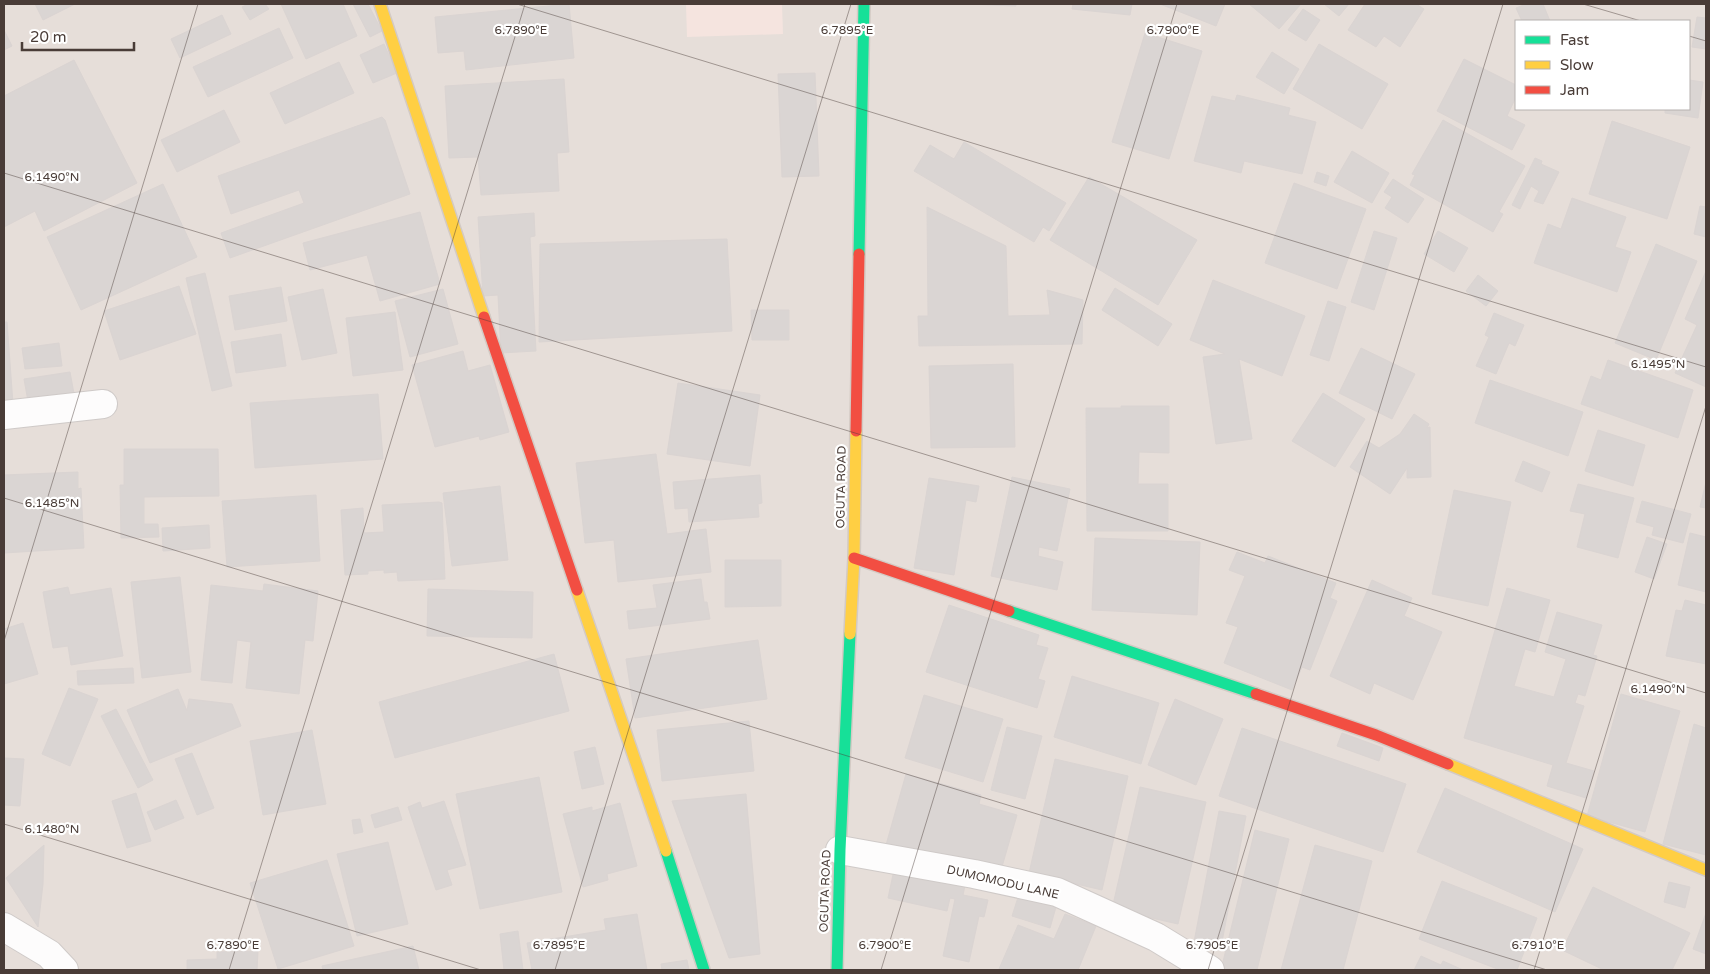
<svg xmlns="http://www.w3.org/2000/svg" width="1710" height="974" viewBox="0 0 1710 974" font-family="'Varela Round',sans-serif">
<rect width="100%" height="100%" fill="#f2eeec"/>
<path fill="#e6ded9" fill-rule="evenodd" d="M4,4H1706V970H4ZM1516,21H1689V109H1516Z"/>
<path fill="#f5e4df" d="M686,4H782L783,34L687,37Z"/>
<path fill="#dad5d3" stroke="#dad4d2" d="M35,4H75L43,20Z
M248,4H265L269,9L250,20L242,7Z
M281,4H343L357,36L306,59Z
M353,4H368L382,31L370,37Z
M569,4L574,58L466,70L464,51L438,53L435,17Z
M968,4H1016V6Z
M1073,4H1132L1130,15L1072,9Z
M1160,4H1225L1216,26Z
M1249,4H1301L1279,29Z
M1324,4H1349L1339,16Z
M1365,4H1416L1424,9L1400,47L1384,36L1376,47L1348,30Z
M1526,4H1543L1550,21H1522L1516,8Z
M1303,9L1320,20L1306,41L1288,30Z
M222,15L231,34L180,58L171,39Z
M1697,17L1706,18V49L1692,47Z
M279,28L293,58L208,97L193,67Z
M4,30L12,46L4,50Z
M1145,33L1202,51L1169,159L1112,142Z
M384,44L397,73L373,83L360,55Z
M1319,44L1388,84L1362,129L1293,89Z
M1272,52L1299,69L1284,94L1256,77Z
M1464,59L1516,85V97L1507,116L1525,125L1512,150L1437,111Z
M74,60L137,183L44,231L35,211L4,227V161L6,160L4,155V96Z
M339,62L354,93L285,124L270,93Z
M815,73L819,176L782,177L778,74Z
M564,79L569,152L557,153L559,191L481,195L478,157L449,158L445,86Z
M1689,80L1703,82L1698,118L1665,113V109H1689Z
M1237,95L1290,108L1288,115L1316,122L1302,174L1244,161L1241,173L1194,161L1212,96L1235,101Z
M224,110L240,142L177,172L161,140Z
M382,117L385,120L410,194L230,258L221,233L304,203L299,190L231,214L218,176Z
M1443,120L1525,166L1499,212L1503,214L1493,232L1410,185L1415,175L1412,174Z
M1612,121L1690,147L1667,219L1589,194Z
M964,142L1066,203L1049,231L1043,227L1034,242L914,171L930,145L954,159Z
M1352,151L1389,173L1372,203L1334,182Z
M1535,158L1542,161L1541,164L1559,172L1543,204L1534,201L1539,191L1531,186L1520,209L1512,205Z
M1317,172L1329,176L1326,186L1314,182Z
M1089,177L1197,240L1158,305L1050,240Z
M1393,179L1424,199L1408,223L1385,208L1392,197L1384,192Z
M1294,183L1366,209L1337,289L1265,263Z
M163,184L197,257L81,310L47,237Z
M1572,198L1626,217L1615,247L1631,252L1617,292L1534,263L1548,224L1561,229Z
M1700,206L1706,207V237L1694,234Z
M927,207L1006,246L1008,316L1050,315L1047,290L1083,300L1082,344L919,346L918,316H928Z
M420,212L440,284L380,301L367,255L310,270L303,243Z
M534,213L535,236L530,237L536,351L501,353L498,295L483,296L478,217Z
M1374,231L1397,238L1374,310L1351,302Z
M1438,231L1468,248L1454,272L1424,254Z
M727,239L732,331L539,342L540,244Z
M1656,244L1697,261L1656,360L1615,343Z
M1706,271V387L1675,373L1697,325L1685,319Z
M205,273L232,386L212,391L186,278Z
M1478,275L1498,291L1486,306L1466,291Z
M1213,280L1305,316L1282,376L1239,359L1252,439L1216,444L1203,357L1225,354L1190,340Z
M179,286L196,334L120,360L104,311Z
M281,287L287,321L235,330L229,296Z
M1115,288L1172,324L1158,346L1102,310Z
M323,289L337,353L302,360L288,297Z
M443,289L458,344L410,357L395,301Z
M1328,301L1346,307L1329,361L1310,355Z
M751,310H789V340H752Z
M395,312L403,370L353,376L346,318Z
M1494,313L1524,325L1515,346L1509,343L1496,374L1476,366L1489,337L1485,335Z
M4,322H7L13,404L4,405Z
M281,334L286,366L236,373L231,342Z
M59,343L62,366L25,369L22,348Z
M1361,348L1415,374L1392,419L1339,393Z
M463,351L468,371L490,365L509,432L480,440L479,436L435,447L412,365Z
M1608,360L1693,390L1678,438L1581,404L1591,376L1601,380Z
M1013,364L1015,447L931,448L929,366Z
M70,372L75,399L29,407L24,379Z
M1490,380L1583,412L1568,456L1475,423Z
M678,383L760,395L750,466L667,454Z
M1323,393L1365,419L1335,467L1292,441Z
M378,394L383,459L255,468L250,403Z
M1121,406H1169V453L1139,452L1138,484H1168V531H1087L1086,408H1121Z
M1414,414L1429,424L1427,428L1430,427L1431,477L1407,478V468L1390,494L1350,467L1367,441L1379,448L1400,434Z
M1598,430L1645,445L1633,486L1585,471Z
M124,449H218L219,496L144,497V524H158L159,537L121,538L120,485H124Z
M656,454L667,534L706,529L711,572L618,582L614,540L585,543L576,463Z
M1523,461L1550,472L1542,492L1515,481Z
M78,472V489L81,488L84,548L4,553V475Z
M760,475L762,503L758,504L759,517L689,522L688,508L675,509L673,482Z
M1012,477L1070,489L1057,551L1039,547L1038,556L1063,562L1057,590L991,576Z
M929,478L979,486L976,502L966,500L954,575L914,568Z
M1706,482V508L1700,507Z
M1578,484L1634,498L1618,558L1577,547L1585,514L1570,511Z
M500,486L508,560L452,566L443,493Z
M1454,490L1511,502L1488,606L1432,594Z
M316,495L320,561L227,567L222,501Z
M1642,501L1691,514L1683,543L1652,535L1654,527L1636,522Z
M439,502L442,503L445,579L398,581L397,572L384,573V570L368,571V574L345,575L341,510L363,508L364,533L384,532L382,505Z
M209,525L210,548L163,551L162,528Z
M1690,533L1706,537V592L1678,585Z
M1647,537L1667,544L1654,579L1635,572Z
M1095,538L1200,542L1197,615L1092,610Z
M1237,552L1265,563L1268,556L1336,583L1330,598L1337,601L1310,670L1302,667L1292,690L1224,663L1238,627L1226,623L1245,576L1229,570Z
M725,560H781V606L725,607Z
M180,577L191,672L142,678L131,582Z
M701,579L704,602H707L710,619L629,629L627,611L657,608L653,585Z
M1372,580L1412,598L1404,616L1442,632L1413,700L1374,683L1370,694L1330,676Z
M264,584L318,591L313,641L305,640L299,694L246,688L251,642L237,640L232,683L201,680L211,585L263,591Z
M68,587L70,595L111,588L123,656L71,665L68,646L53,648L43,592Z
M1507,588L1550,600L1535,652L1525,649L1514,686L1554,697L1566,659L1545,652L1557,612L1602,625L1593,655L1597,656L1585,696L1578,694L1575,703L1584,706L1566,763L1594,771L1586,798L1547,786L1553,765L1464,738Z
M428,589L533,592L532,638L427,636Z
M1685,600L1706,605V664L1666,656L1676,610L1682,611Z
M949,605L1039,635L1036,645L1048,648L1038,679L1045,681L1037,708L926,672Z
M23,623L38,674L4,684V629Z
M758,640L767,699L635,718L626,659Z
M554,654L569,711L395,758L379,702Z
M133,668L134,683L78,685L77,671Z
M1072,676L1159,703L1141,764L1054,737Z
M69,688L98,699L70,766L42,754Z
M178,689L187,711L189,699L232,704L241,726L150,763L127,710Z
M1621,694L1680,711L1645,832L1587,816Z
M924,695L1003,719L983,782L905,758Z
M1175,699L1223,719L1196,785L1148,765Z
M116,709L153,780L138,788L101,716Z
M749,721L754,771L662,781L657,730Z
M1694,724L1706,728V855L1663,844Z
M1007,727L1042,736L1025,799L991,790Z
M1242,728L1406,784L1383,852L1219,796Z
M312,730L326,804L263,815L250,741Z
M1342,733L1383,748L1379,761L1337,746Z
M595,747L604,784L582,789L574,752Z
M192,753L214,808L197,815L175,759Z
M4,758L24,759L20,806L4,805Z
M1055,759L1128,776L1102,890L1029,873Z
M906,774L981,795L979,804L1017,815L999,877L886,845Z
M539,777L562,892L480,909L456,794Z
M1140,787L1206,802L1178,924L1112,909Z
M1445,788L1583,849L1555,912L1417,852Z
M136,793L151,841L127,848L112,801Z
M746,794L760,954L729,958L672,801Z
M176,800L184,818L155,830L147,812Z
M444,801L466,865L447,870L452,885L436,890L408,807L420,802L422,808Z
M620,803L637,866L607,874L608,880L583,887L563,814L592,807V811Z
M398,807L402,820L375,828L371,815Z
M1219,811L1246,816L1221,947L1194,942Z
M360,819L363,832L354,834L352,820Z
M1255,830L1289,839L1257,970H1221Z
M388,842L408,924L357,936L337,854Z
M44,845L43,884L38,927L6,878Z
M1315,845L1372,861L1343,970H1281Z
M327,860L354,946L278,969L250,883Z
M894,870L967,876L963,895L988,900L984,917L979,916L969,962L943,956L955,899L950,898L947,911L888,898Z
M1442,881L1537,918L1517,970H1500L1419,939Z
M1669,882L1690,887L1685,908L1664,902Z
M1593,887L1690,933L1672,970H1604L1562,950Z
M1021,888L1058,900L1050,928L1012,916Z
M1706,913V954L1693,949Z
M637,914L647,970H532L527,943L606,930L604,919Z
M1065,914L1096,926L1078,970L999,969L1018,925L1054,939Z
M518,931L523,970H504L500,934Z
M413,946L419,970H323L322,966Z
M258,951L257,970H187V960L217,959V952Z
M1421,956L1441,965L1443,961L1463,970H1414Z
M687,960L689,970H662L661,964Z"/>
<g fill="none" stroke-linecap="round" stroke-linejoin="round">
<g stroke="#cfcac8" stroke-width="30">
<path id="street" d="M4,415L103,404
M840,850L974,874L1057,892L1156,937L1210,970
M4,927L49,954L64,970"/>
</g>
<g stroke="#d3cac4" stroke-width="14">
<path id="fast" d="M859,254L864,4
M1009,611L1256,694
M666,851L704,970
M837,970L840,850L850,634"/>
</g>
<g stroke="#d3cac4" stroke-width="14">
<path id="slow" d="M380,4L484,317
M577,590L666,851
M850,634L854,558L856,431
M1448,764L1706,870"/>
</g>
<g stroke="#d3cac4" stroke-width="14">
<path id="jam" d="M484,317L577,590
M856,431L859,254
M854,558L1009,611
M1256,694L1376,735L1448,764"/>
</g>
<use href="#street" stroke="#fdfcfc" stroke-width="28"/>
<use href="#fast" stroke="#16e098" stroke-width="11"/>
<use href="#slow" stroke="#ffcf43" stroke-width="11"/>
<use href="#jam" stroke="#f24e42" stroke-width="11"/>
</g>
<path fill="none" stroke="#493c37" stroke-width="1" stroke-opacity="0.45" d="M517,4L1706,367M1583,4L1641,21M1689,36L1706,41M4,173L1706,693M4,498L1547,970M4,641L198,4M4,824L481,970M229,970L525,4M555,970L851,4M881,970L1177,4M1208,970L1503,4M1534,970L1706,406"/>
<g text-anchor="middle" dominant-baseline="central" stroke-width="4.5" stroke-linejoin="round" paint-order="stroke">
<g font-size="12" fill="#493c37" stroke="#fff">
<text transform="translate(841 487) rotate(-89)">OGUTA ROAD</text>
<text transform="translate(1003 882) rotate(13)">DUMOMODU LANE</text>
<text transform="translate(825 891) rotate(-88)">OGUTA ROAD</text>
</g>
</g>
<g font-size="12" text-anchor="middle" fill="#493c37" stroke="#fff" stroke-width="4.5" stroke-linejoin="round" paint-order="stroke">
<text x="521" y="34">6.7890°E</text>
<text x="847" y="34">6.7895°E</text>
<text x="1173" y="34">6.7900°E</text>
<text x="52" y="181">6.1490°N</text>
<text x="1658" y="368">6.1495°N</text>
<text x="52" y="507">6.1485°N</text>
<text x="1658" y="693">6.1490°N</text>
<text x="52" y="833">6.1480°N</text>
<text x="233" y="949">6.7890°E</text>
<text x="559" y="949">6.7895°E</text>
<text x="885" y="949">6.7900°E</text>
<text x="1212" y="949">6.7905°E</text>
<text x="1538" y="949">6.7910°E</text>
</g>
<rect width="1710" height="974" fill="none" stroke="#493c37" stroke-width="10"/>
<rect x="1515" y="20" width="175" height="90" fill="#ffffff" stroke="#b6b1af"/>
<rect x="1525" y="36" width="25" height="8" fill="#16e098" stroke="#b6b1af"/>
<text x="1560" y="45" font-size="15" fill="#493c37">Fast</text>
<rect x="1525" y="61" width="25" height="8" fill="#ffcf43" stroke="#b6b1af"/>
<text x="1560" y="70" font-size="15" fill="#493c37">Slow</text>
<rect x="1525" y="86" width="25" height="8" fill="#f24e42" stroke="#b6b1af"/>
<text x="1560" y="95" font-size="15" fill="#493c37">Jam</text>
<path d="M22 42v8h112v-8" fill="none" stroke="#493c37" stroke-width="2.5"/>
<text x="30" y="42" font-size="15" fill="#493c37" stroke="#ffffff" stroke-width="4" paint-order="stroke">20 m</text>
</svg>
